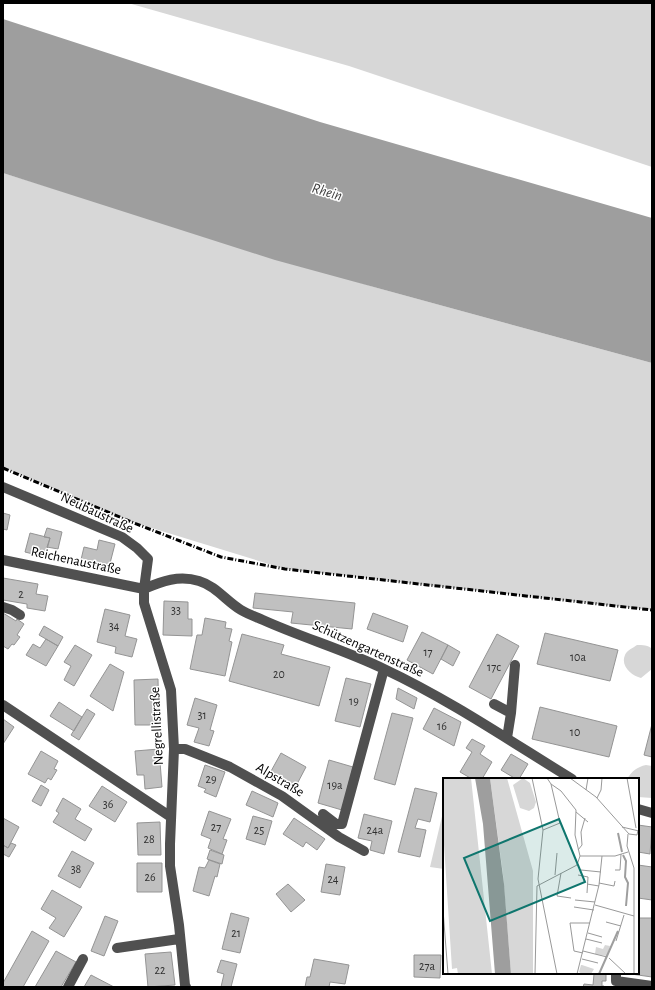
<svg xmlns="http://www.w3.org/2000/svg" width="655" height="990" viewBox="0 0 655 990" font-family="'Alegreya Sans',sans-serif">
<rect width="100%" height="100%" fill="#fff"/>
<path fill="#d7d7d7" d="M128,3H652V167L349,66Z
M3,173L374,287L652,363V610L285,569L129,521L3,467Z
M637,645C642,645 649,645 652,649V669L641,678C632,676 620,666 625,655C627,650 633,648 637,645Z
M646,765L652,766V798L638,797V779H627C632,771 637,767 646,765Z
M444,808V869L430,867Z"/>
<path fill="#9e9e9e" d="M3,19L320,122L652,218V363L275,260L3,173Z"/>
<path fill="#c0c0c0" stroke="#949494" d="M3,513L10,515L7,530L3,529Z
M47,528L62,532L58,549L47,547L50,538L44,537Z
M30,533L50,538L45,557L25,552Z
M99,540L115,544L108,571L80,564L84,547L97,550Z
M3,578L38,584L36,594L48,596L45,611L27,608V604L3,600Z
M255,593L355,603L352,629L291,623L293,612L253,608Z
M164,601L188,602V619H192V636L163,635Z
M105,609L130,615L125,636L137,639L132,657L115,653L116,647L97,642Z
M3,613L16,621L17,619L24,624L17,635L20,637L14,645L12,644L8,649L3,646Z
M373,613L408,626L403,642L367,629Z
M205,618L226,622L225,628L232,629L229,641L232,642L225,676L190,669L197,635H202Z
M44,626L63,637L58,646L39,635Z
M422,632L448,645L433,674L407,660Z
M545,633L618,650L610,681L537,664Z
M242,634L284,645L281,654L330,667L319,706L229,681Z
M497,634L519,646L491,699L469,687Z
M46,639L58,646L46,666L26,655L33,644L40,648Z
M75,645L92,655L74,686L64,680L71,666L64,662Z
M448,645L460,652L453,666L441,659Z
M110,664L124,672L113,711L90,696Z
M346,678L371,684L360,727L335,721Z
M158,679L159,725H135L134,680Z
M398,688L417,698L414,709L396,699Z
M195,698L217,705L210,730L214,731L209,746L194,742L199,728L187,725Z
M59,702L82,717L74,731L50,716Z
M540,707L617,726L609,757L532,739Z
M434,708L461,722L454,746L423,729Z
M87,709L95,714L79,740L71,735Z
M392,713L413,718L395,785L374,779Z
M3,719L14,727L3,744Z
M652,724V757L644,755Z
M472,739L485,746L480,754L492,762L482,779H472L460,772L472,752L466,748Z
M159,749L162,787L145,789L144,775H137L135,751Z
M41,751L58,761L54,769L57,770L51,780L48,778L45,783L28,774Z
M281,753L306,767L296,786L270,773Z
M511,754L528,764L519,779H516L501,770Z
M329,760L353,767L342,810L318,803Z
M205,765L225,772L216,797L204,792L206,789L198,786Z
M41,785L49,790L41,806L32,801Z
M102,786L127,802L115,822L89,806Z
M415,788L437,793L430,822L418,819L415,828L426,830L420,857L398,852Z
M252,791L278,803L273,817L246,805Z
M63,798L81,809L75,819L92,829L85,841L53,822L59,813L56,811Z
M209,811L231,819L223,839L227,840L222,854L208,848L211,839L201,835Z
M364,814L392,821L384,854L370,850L372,841L358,838Z
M253,816L272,821L265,845L246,839Z
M3,818L19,827L8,848L3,845Z
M294,818L325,839L317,850L306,842L303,847L283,834Z
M160,822L161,855H138L137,823Z
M638,825L652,827L650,854L638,852Z
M11,843L16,845L9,857L3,854V845L8,848Z
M210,850L224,855L222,864L207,859Z
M72,851L94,863L80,888L58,876Z
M209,860L220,864L217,877L215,876L209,896L193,891L199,867L205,868Z
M137,863H162V892H137Z
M326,864L345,867L340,895L321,892Z
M638,865L652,867V900L638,898Z
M288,884L305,900L291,912L276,894Z
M52,890L82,907L64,937L49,928L56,918L41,909Z
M231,913L249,918L240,953L222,949Z
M105,916L118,921L104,956L91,951Z
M638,918H652V977L624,973H638Z
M32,931L49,941L23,987H3V983Z
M56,951L76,962L61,987H35Z
M171,952L175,985L148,987L145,954Z
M414,955H441L440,978L414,977Z
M314,959L349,965L345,984L330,982L329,987H305L307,977H310Z
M221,960L237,964L231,987H221L224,974L217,972Z
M594,974H606V981H602V986H604V987H583L584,984L593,985Z
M91,975L114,987H84Z"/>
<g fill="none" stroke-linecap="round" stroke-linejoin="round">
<path stroke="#505050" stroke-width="10" d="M3,487L122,537L137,548L148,559L144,589V603L171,690L174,749L170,844V866L179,925L185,985L186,987
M3,560L144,589
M144,589C162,581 179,575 199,581C216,586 226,601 241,610C248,614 256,617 263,620C303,638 345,650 384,669C450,700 510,741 572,779
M3,607L12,610L20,615
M494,704L511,713L507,738
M3,705L171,817
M511,713L515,665
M174,749H185L230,767L282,796L339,837L364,851
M638,809L652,813
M323,814L336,824H342L384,669
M117,948L179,939
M616,973V981L652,986
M68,987L83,959"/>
<path stroke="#000" stroke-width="3" stroke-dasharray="6 2 1 2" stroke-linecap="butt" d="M3,468L129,521L221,557L285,569L652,610"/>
</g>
<g text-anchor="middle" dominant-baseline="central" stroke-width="3" stroke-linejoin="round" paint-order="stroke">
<g font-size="12" fill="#303030">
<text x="21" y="594">2</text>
<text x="176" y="610">33</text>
<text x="114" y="626">34</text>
<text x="428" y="652">17</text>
<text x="578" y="657">10a</text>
<text x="494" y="667">17c</text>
<text x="279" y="674">20</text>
<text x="354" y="701">19</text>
<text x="202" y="715">31</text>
<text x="442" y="726">16</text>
<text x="575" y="732">10</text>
<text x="211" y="779">29</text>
<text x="335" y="785">19a</text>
<text x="108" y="804">36</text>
<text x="216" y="827">27</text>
<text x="259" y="830">25</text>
<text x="375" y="830">24a</text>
<text x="149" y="839">28</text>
<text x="76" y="869">38</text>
<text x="150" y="877">26</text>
<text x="333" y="879">24</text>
<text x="236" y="933">21</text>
<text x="427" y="966">27a</text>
<text x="160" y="970">22</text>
</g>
<g font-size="14" fill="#000" stroke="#fff">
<text transform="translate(97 513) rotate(25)">Neubaustraße</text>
<text transform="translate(76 561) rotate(12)">Reichenaustraße</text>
<text transform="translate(368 649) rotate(24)">Schützengartenstraße</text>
<text transform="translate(157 726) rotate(-93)">Negrellistraße</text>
<text transform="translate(280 780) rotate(31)">Alpstraße</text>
</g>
<g font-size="15" font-style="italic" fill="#3f3f3f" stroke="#fff">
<text transform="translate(327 192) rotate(16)">Rhein</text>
</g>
</g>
<g transform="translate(443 778)">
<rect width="196" height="196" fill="#fff"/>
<path d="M0,0H28L49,196H15L14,190L9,191L0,51ZM47,0H64L90,93V196H68L60,96ZM80,0L87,5L93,24L91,30L86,33L77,30L70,7ZM162,167L167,168L164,178L152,176L153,169L160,171ZM138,187H139L151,191L148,196H139L136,194Z" fill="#d7d7d7"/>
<path d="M32,0H47L61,106L68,196H52L40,46Z" fill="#9e9e9e"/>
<path fill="none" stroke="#9e9e9e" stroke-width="2" d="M175,55L179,74M180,77L183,83L182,99L185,105L183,128M156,196L175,153"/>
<path fill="none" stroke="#999" stroke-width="1" d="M89,0L100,52L95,101L114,196M104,0L108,6L118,13L133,32L132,57L137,78M127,0L153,19L186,56L194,57L195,52M184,0L193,50M143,12L145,0M154,20L158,12L159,0M133,34L145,44M179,49L196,53M100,52L117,45L108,6M185,56L184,68L191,90V196M135,72L139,67L138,54L142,40M137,78H172L185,74M138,92L158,94M172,92H177L178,76M118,95L114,118L128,120M112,97L114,75M135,97L145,99L144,115M156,105L171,108L172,103M144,106L156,108M132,122L152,124M152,127L191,138M131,129L151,132M0,132L5,196M163,144L178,148M145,155L159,159M143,161L159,165M173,163L181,137M140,173L164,179M140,175L131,173L127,145H147M166,180L183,196M139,181L155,185M92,196L94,108L134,87L137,78M134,196L156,107L159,78"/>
<path fill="#0f766e" fill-opacity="0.15" stroke="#0f766e" stroke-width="2" d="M116,41L142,104L47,143L21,80Z"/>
<rect width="196" height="196" fill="none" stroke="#000" stroke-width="2"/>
</g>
<rect width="655" height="990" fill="none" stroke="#000000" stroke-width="8"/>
</svg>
